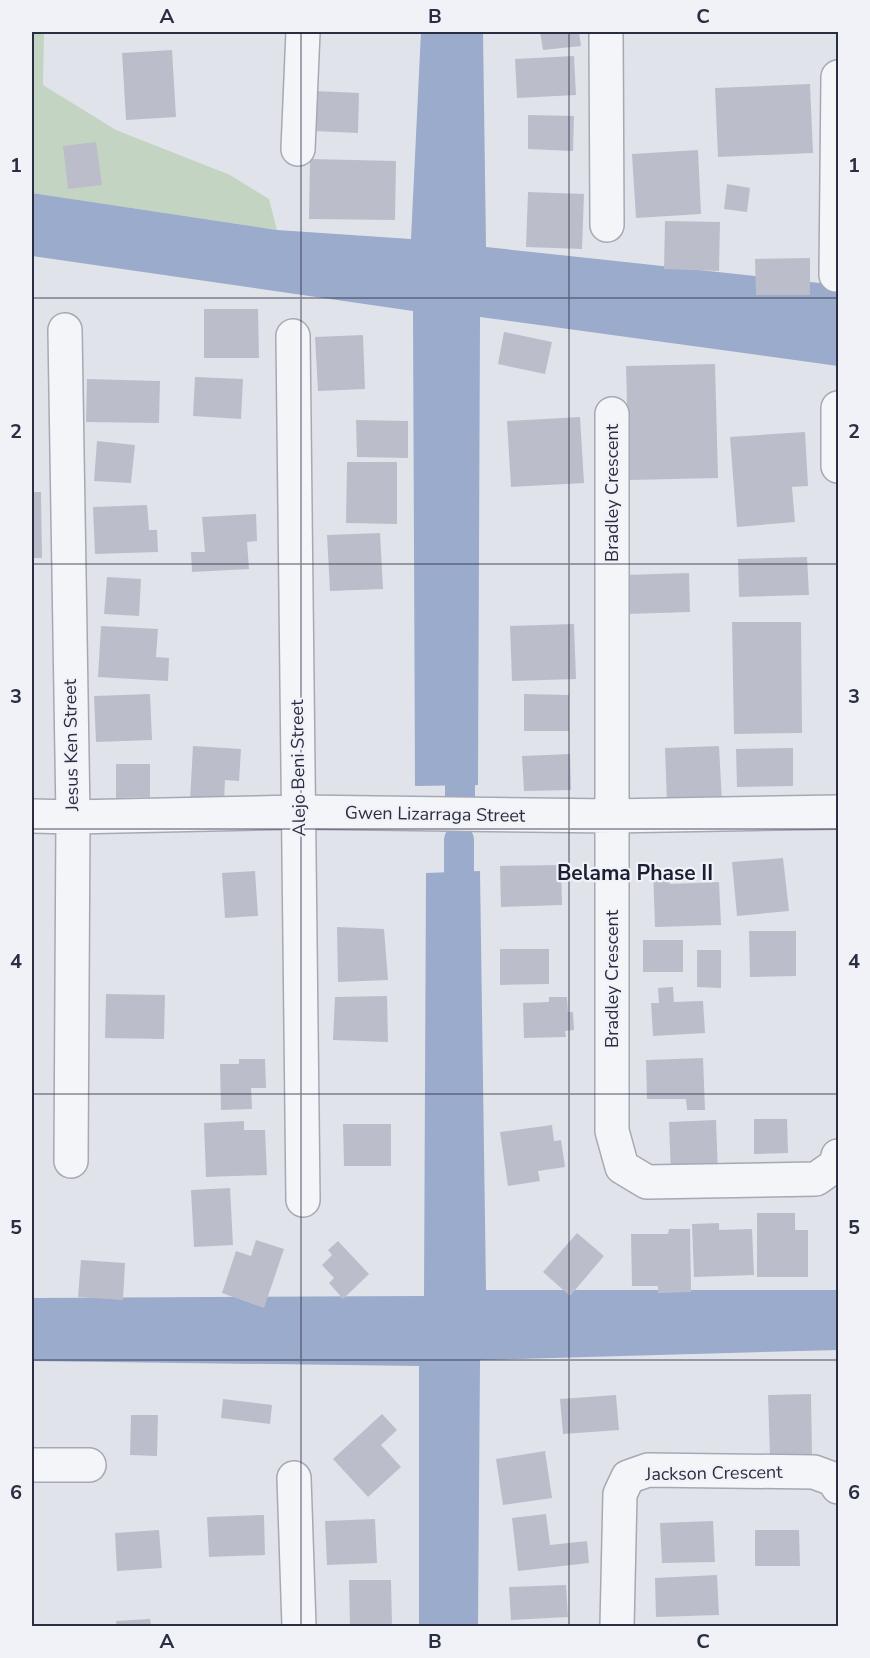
<svg xmlns="http://www.w3.org/2000/svg" width="870" height="1658" viewBox="0 0 870 1658" font-family="'Nunito Sans',sans-serif">
<rect width="100%" height="100%" fill="#e1e3ea"/>
<path fill="#c4d4c2" d="M32,32H44L43,85L116,130L230,175L269,199L277,230L32,193Z"/>
<path fill="#9babcb" d="M421,32H483L486,247L838,285V366L480,317L478,785L415,786L413,311L32,256V193L277,230L411,239Z
M480,871L486,1290H838V1350L480,1360L478,1626H419V1366L32,1361V1298L424,1296L426,873Z"/>
<g fill="none" stroke-linecap="round" stroke-linejoin="round">
<path stroke="#9babcb" stroke-width="30" d="M460,806V745
M459,912V840"/>
</g>
<path fill="#bbbeca" d="M540,32H579L581,46L543,50Z
M172,50L176,117L126,120L122,53Z
M574,56L576,95L517,98L515,59Z
M810,84L813,153L718,157L715,88Z
M315,91L359,93L358,133L314,131Z
M528,115L574,116L573,151L528,149Z
M96,142L102,185L68,189L63,146Z
M698,150L701,214L636,218L632,154Z
M310,159L396,161L395,220L309,219Z
M727,184L750,188L747,212L724,209Z
M528,192L584,194L582,249L526,247Z
M665,221L720,222L719,271L664,269Z
M810,258V295H756L755,259Z
M204,309H258L259,358H204Z
M504,332L552,342L545,374L498,364Z
M363,335L365,389L318,391L315,337Z
M715,364L718,478L629,480L626,366Z
M195,377L243,379L241,419L193,416Z
M87,379L160,381L159,423L86,422Z
M580,417L584,483L511,487L507,421Z
M356,420L408,421V458L357,457Z
M805,432L808,486L792,487L795,522L737,527L730,437Z
M97,441L135,445L131,483L94,481Z
M347,462H397V524L346,523Z
M32,492H41L42,558H32Z
M147,505L149,530H157L158,552L95,554L93,507Z
M256,514L257,541L247,542L249,569L192,572L191,552H205L202,517Z
M380,533L383,589L330,591L327,535Z
M807,557L809,595L739,597L738,559Z
M689,573L690,612L626,614L625,575Z
M107,577L141,579L139,616L104,614Z
M732,622H801L802,733L734,734Z
M574,624L576,679L512,681L510,626Z
M101,626L158,629L156,657L169,658L168,681L98,677Z
M150,694L152,740L96,742L94,696Z
M524,694L569,695V731H524Z
M193,746L241,749L239,781L225,780L224,803L190,801Z
M719,746L722,802L667,804L665,748Z
M793,748V786L737,787L736,749Z
M570,754L571,790L524,791L522,756Z
M116,764H150V797L116,798Z
M783,858L789,911L737,916L732,862Z
M561,865L562,905L501,907L500,866Z
M669,869L670,884L719,882L721,925L655,927L653,870Z
M255,871L258,916L225,918L222,873Z
M337,927L384,929L388,980L338,982Z
M749,931H796V976L750,977Z
M643,940H683V972H643Z
M500,949H549V984L500,985Z
M697,950H721V988L697,987Z
M673,987L674,1002L703,1001L705,1033L653,1036L651,1003H659L658,988Z
M106,994L165,995L164,1039L105,1038Z
M387,996L388,1042L333,1040L335,997Z
M549,997H567L568,1012H573L574,1030L565,1031L566,1037L524,1038L523,1003L549,1002Z
M703,1058L705,1110H687L686,1099H647L646,1060Z
M239,1059H265L266,1088H251L252,1109L221,1110L220,1064H239Z
M754,1119H787L788,1153L754,1154Z
M716,1120L718,1173L671,1175L669,1122Z
M244,1121V1130H265L267,1175L206,1177L204,1123Z
M343,1124H391V1166H344Z
M552,1125L554,1141L561,1140L565,1167L538,1171L540,1181L508,1186L500,1132Z
M230,1188L233,1245L194,1247L191,1190Z
M757,1213H795V1230H808V1277H757Z
M719,1223V1230L752,1229L754,1275L694,1277L692,1224Z
M669,1229H690L691,1292L658,1293V1286H632L631,1234H668Z
M577,1233L604,1256L570,1296L543,1272Z
M256,1240L284,1249L264,1308L222,1293L236,1251L251,1256Z
M338,1241L369,1274L343,1299L329,1283L334,1278L322,1265L332,1255L328,1250Z
M81,1260L125,1263L123,1300L78,1297Z
M811,1394L812,1454L770,1455L768,1395Z
M616,1395L619,1430L563,1434L560,1399Z
M223,1399L272,1405L270,1424L221,1418Z
M382,1414L397,1430L381,1445L401,1467L368,1497L333,1459Z
M131,1415H158L157,1456L130,1455Z
M545,1451L552,1498L503,1505L496,1459Z
M546,1514L550,1545L587,1541L589,1563L518,1571L512,1518Z
M264,1515L265,1555L209,1557L207,1517Z
M375,1519L377,1563L327,1565L325,1521Z
M713,1521L715,1562L662,1563L660,1523Z
M159,1530L162,1568L117,1571L115,1533Z
M755,1530H799L800,1566H755Z
M717,1575L719,1615L656,1617L655,1578Z
M349,1580H391L392,1626H350Z
M566,1585L568,1617L511,1620L509,1587Z
M150,1619L151,1626H117L116,1621Z"/>
<g fill="none" stroke-linecap="round" stroke-linejoin="round">
<g stroke="#a6a9b4" stroke-width="36">
<path id="minor" d="M606,32L607,225
M298,149L303,32
M836,275L838,77
M65,330L73,817L71,1161
M293,336L303,1200
M838,408V466
M612,414V1131L622,1167L647,1182L816,1179L836,1165L838,1156
M32,816L73,817L298,812L612,816L838,812
M32,1465H89
M294,1478L299,1626
M617,1626L620,1494L628,1477L648,1470L814,1472L833,1479L838,1487"/>
</g>
<use href="#minor" stroke="#f4f5f8" stroke-width="33"/>
</g>
<path fill="none" stroke="#292e42" stroke-width="1.5" stroke-opacity="0.55" d="M301,32V1626M569,32V1626M32,298H838M32,564H838M32,829H838M32,1094H838M32,1360H838"/>
<g text-anchor="middle" dominant-baseline="central" stroke-width="4.5" stroke-linejoin="round" paint-order="stroke">
<g font-size="18" fill="#292e42" stroke="#f1f2f7">
<text transform="translate(612 493) rotate(-90)">Bradley Crescent</text>
<text transform="translate(71 745) rotate(-91)">Jesus Ken Street</text>
<text transform="translate(298 768) rotate(-91)">Alejo Beni Street</text>
<text transform="translate(435 814) rotate(1)">Gwen Lizarraga Street</text>
<text transform="translate(612 979) rotate(-90)">Bradley Crescent</text>
<text transform="translate(714 1473) rotate(-1)">Jackson Crescent</text>
</g>
<g font-size="21" font-weight="bold" fill="#1b1f33" stroke="#f1f2f7">
<text x="635" y="873">Belama Phase II</text>
</g>
</g>
<rect width="870" height="1658" fill="none" stroke="#f1f2f7" stroke-width="66"/>
<rect x="33" y="33" width="804" height="1592" fill="none" stroke="#292e42" stroke-width="2"/>
<g font-size="20" text-anchor="middle" font-weight="bold" fill="#292e42">
<text x="167" y="23">A</text>
<text x="435" y="23">B</text>
<text x="703" y="23">C</text>
<text x="16" y="172">1</text>
<text x="854" y="172">1</text>
<text x="16" y="438">2</text>
<text x="854" y="438">2</text>
<text x="16" y="703">3</text>
<text x="854" y="703">3</text>
<text x="16" y="968">4</text>
<text x="854" y="968">4</text>
<text x="16" y="1234">5</text>
<text x="854" y="1234">5</text>
<text x="16" y="1499">6</text>
<text x="854" y="1499">6</text>
<text x="167" y="1648">A</text>
<text x="435" y="1648">B</text>
<text x="703" y="1648">C</text>
</g>
</svg>
